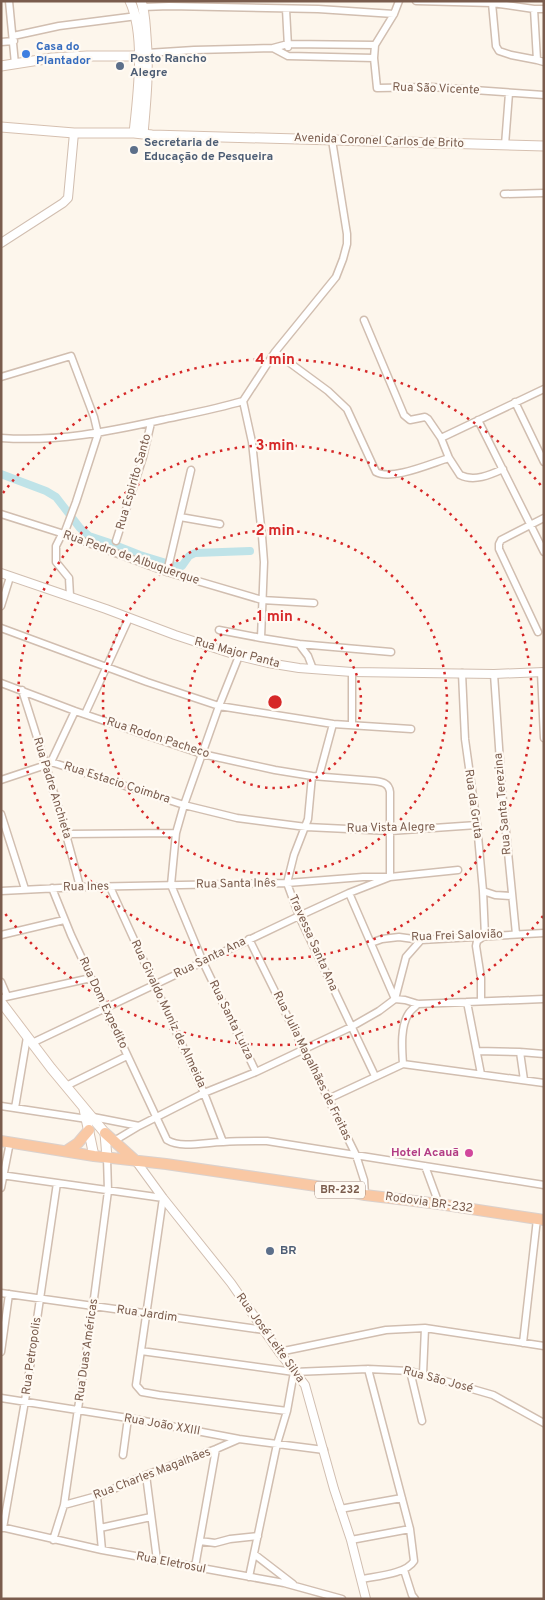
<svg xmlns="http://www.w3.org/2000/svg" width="545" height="1600" viewBox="0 0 545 1600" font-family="Overpass,sans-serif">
<rect width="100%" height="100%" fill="#fdf6ec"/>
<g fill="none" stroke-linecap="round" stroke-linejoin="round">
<path stroke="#bfe3e8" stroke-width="8" d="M1,474L46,491L56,497L70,515
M73,519L80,528L89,536L107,542L140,555L176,566H182L189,556L195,553L250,551"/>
<g stroke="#d1beb0" stroke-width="9">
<path id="minor" d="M9,1L15,64
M399,1L394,14L375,45L374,58L377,88L431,87L544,95
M416,1L492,3L534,9H544
M492,3L496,46L499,51L511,55L537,60
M143,7L169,6L318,9L394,14
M286,9L288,47
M534,9L537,60L544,62
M13,36L59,26L137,16
M1,42L14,41
M273,48L288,44L375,45
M147,53L194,50L273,48L288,56L374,58
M505,145L509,93
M504,194L544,193
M364,320L404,415L410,420L425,417L428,419L441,438L449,458L460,475C474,482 490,475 503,469
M275,352L328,391L347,409L376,472C392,481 432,463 449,458
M1,377L71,356L94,417L98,434L76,502L64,534
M243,401L252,442L262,536L264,562L261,638L299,644L308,656L313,669
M243,401L275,352L336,277L343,259L347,244V234L332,140
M515,402L544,462
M478,420L544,552
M1,438C57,442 107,432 161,420C189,414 216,409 243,401
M441,438L544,389
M1,514L64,534L167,572L262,600L314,603
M180,517L220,524
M62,534L56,546V562L69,578L70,596
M116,541L143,457L151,423
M167,572L191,470
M1,606L10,577
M1,628L147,682L219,706L333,724L411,729
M219,630L261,638
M538,632L499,549V544L501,540L544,518
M299,644L391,652
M239,656L219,706L184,805L176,833L171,885L203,962L256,1072
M352,672V725
M541,672L544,738
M462,673L465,739L477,825L483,891L485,936
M494,674L502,791L516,934
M1,683L75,711L202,754L275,770L312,776L375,781C382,782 389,783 390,792V877L349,893L299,916L32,1043
M22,690C43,755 63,820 80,887
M85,714L129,618
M51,762L184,805L237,818L306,827L390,831L477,825
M312,776L308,819L294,855L287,883L299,916L375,1076
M319,776L333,724
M1,780L46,765L51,762L75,711
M1,814L25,889
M67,834L176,833
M110,887L204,1093L223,1142
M52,888L71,935L167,1140C182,1149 206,1142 223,1142C238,1141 252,1141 267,1141L544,1185
M1,891L80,887L287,883L363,877H390L458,870
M483,891L495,895L512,896
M349,893L395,999
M1,935L64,920
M249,939L356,1155L364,1180L365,1195
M371,943L382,939L399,937L421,940L544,933
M1,982L7,996
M1,998L91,978
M395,999L405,1000L418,1004L544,999
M395,999L406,957L421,940
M481,1001V978L476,946L477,941L484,936
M467,1002L481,1074
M477,1051L520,1052L544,1054
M520,1052L524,1080
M403,1064C402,1049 400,1026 409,1013C411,1010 415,1007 418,1004
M66,1086L127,1056
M328,1099L403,1064L544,1083
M1,1106L87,1119
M15,1108L27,1037
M93,1117L139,1126
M114,1141L139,1126L204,1093L256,1072L351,1027L379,1011L395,999
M425,1166L439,1204
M1,1175L163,1198L136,1385L142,1392L159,1395L287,1411
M1,1188L10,1142
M1,1293L264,1330
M523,1343L537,1219
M141,1351L294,1372L368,1369L410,1371L493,1395L544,1423
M1,1352L9,1294
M279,1352L386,1330L425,1328L544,1346
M410,1371L422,1421
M423,1374L425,1328
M1,1398L128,1418L239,1439L324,1450
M123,1455L128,1418
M146,1475L157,1560
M97,1496L102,1550
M64,1505L97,1496L146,1475L216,1449L239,1439
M340,1509L402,1498
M1,1527L102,1550L284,1583L342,1599
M3,1528L25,1401L57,1183
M100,1528L151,1517
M53,1540L64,1505L93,1306L108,1191L107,1158
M351,1540L410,1529
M200,1541L215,1543L230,1539L258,1536
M254,1554L293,1584
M195,1567L216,1449
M404,1570L412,1595L415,1599
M249,1577L277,1444L287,1411L294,1372
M362,1579C377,1576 406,1574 414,1561L410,1529L368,1369"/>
</g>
<g stroke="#d1beb0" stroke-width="10">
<path id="tertiary" d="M1,243L63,203L68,198L74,133
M1,573L106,609L175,635L239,656L268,663L299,668L352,672L494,674L544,672
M136,1161L163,1198L231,1283L279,1352L305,1385L334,1489L351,1540L366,1599"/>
</g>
<g stroke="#d6c0b0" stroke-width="11">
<path id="secondary" d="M130,1C146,35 138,96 134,133
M141,1C145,12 145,24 146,36C149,70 146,100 143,134
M1,66L52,58L87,56H148
M1,127L74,133H134L152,135L544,146
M1,1002L51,1068L105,1133L107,1158
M84,1109L94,1156"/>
</g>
<g stroke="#dad1cd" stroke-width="12">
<path id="trunk" d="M105,1133L136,1161
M1,1141L94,1156L166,1164L323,1187L365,1195L439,1204L544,1220
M66,1151L78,1143L89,1130"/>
</g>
<use href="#minor" stroke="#fff" stroke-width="6"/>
<use href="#tertiary" stroke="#fff" stroke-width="8"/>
<use href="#secondary" stroke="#fff" stroke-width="9"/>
<use href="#trunk" stroke="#f9c8a4" stroke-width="10"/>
</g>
<g fill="none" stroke="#d62828" stroke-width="2.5" stroke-dasharray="2.5 5">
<circle cx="275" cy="702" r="86"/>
<circle cx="275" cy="702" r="172"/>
<circle cx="275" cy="702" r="257"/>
<path d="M543 916A343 343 0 0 1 3 911M3 493A343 343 0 0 1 543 488"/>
</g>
<circle fill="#3f7fe0" stroke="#fffaf3" stroke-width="2" cx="26" cy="54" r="5"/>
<g fill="#5c6f8a" stroke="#fffaf3" stroke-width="2">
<circle cx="120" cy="66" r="5"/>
<circle cx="134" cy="150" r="5"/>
<circle cx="270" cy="1251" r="5"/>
</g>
<circle fill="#d1479c" stroke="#fffaf3" stroke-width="2" cx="469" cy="1153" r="5"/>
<g text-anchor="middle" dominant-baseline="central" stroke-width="4.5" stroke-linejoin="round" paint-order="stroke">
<rect fill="#fffaf3" stroke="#a28b7f" stroke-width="1" x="315" y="1181.5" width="50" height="17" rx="4"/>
<g font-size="11" font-weight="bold" fill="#7a5c4d">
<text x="340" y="1190">BR-232</text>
</g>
<g font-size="12" font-weight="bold" fill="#366cbe" stroke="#fffaf3" text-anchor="start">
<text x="36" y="47">Casa do<tspan x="36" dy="14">Plantador</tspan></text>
</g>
<g font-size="12" font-weight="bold" fill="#4e5e75" stroke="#fffaf3" text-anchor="start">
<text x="130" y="59">Posto Rancho<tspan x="130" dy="14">Alegre</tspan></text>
<text x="144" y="143">Secretaria de<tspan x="144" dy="14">Educação de Pesqueira</tspan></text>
<text x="280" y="1251">BR</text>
</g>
<g font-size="12" fill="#7a5c4d" stroke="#fffaf3">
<text transform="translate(436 89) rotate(2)">Rua São Vicente</text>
<text transform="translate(379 141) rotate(2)">Avenida Coronel Carlos de Brito</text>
<text transform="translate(134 482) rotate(-74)">Rua Espirito Santo</text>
<text transform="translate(131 558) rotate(19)">Rua Pedro de Albuquerque</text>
<text transform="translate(237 653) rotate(15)">Rua Major Panta</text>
<text transform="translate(158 738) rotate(18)">Rua Rodon Pacheco</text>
<text transform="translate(117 783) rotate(18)">Rua Estacio Coimbra</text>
<text transform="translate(52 788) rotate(73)">Rua Padre Anchieta</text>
<text transform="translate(473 804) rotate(82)">Rua da Gruta</text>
<text transform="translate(503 804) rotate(-95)">Rua Santa Terezina</text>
<text transform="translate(391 828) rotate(-1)">Rua Vista Alegre</text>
<text transform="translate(236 884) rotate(-1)">Rua Santa Inês</text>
<text transform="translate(86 887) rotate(-1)">Rua Ines</text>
<text transform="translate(457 936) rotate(-2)">Rua Frei Salovião</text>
<text transform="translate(313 943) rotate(66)">Travessa Santa Ana</text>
<text transform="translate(210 958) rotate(-26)">Rua Santa Ana</text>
<text transform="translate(103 1003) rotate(65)">Rua Dom Expedito</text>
<text transform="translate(168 1014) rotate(65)">Rua Givaldo Muniz de Almeida</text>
<text transform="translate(231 1020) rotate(64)">Rua Santa Luiza</text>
<text transform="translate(312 1066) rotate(64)">Rua Julia Magalhães de Freitas</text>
<text transform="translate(429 1203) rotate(8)">Rodovia BR-232</text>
<text transform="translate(147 1314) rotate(8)">Rua Jardim</text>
<text transform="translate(270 1338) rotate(54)">Rua José Leite Silva</text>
<text transform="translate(87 1350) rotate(-82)">Rua Duas Américas</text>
<text transform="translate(32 1356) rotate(-82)">Rua Petropolis</text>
<text transform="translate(438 1380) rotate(15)">Rua São José</text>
<text transform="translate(162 1425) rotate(10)">Rua João XXIII</text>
<text transform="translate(152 1474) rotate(-21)">Rua Charles Magalhães</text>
<text transform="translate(171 1563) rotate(11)">Rua Eletrosul</text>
</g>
<g font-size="12" font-weight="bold" fill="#b23c85" stroke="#fffaf3" text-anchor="end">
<text x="459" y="1153">Hotel Acauã</text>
</g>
</g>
<circle cx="275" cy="702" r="8" fill="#d62828" stroke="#fffaf3" stroke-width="2.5"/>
<g font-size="15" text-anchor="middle" font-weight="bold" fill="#d62828" stroke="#fffaf3" stroke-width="4.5" stroke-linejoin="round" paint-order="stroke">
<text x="275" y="364">4 min</text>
<text x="275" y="450">3 min</text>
<text x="275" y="535">2 min</text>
<text x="275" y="621">1 min</text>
</g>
<rect width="545" height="1600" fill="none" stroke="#7a5c4d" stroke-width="5"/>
</svg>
